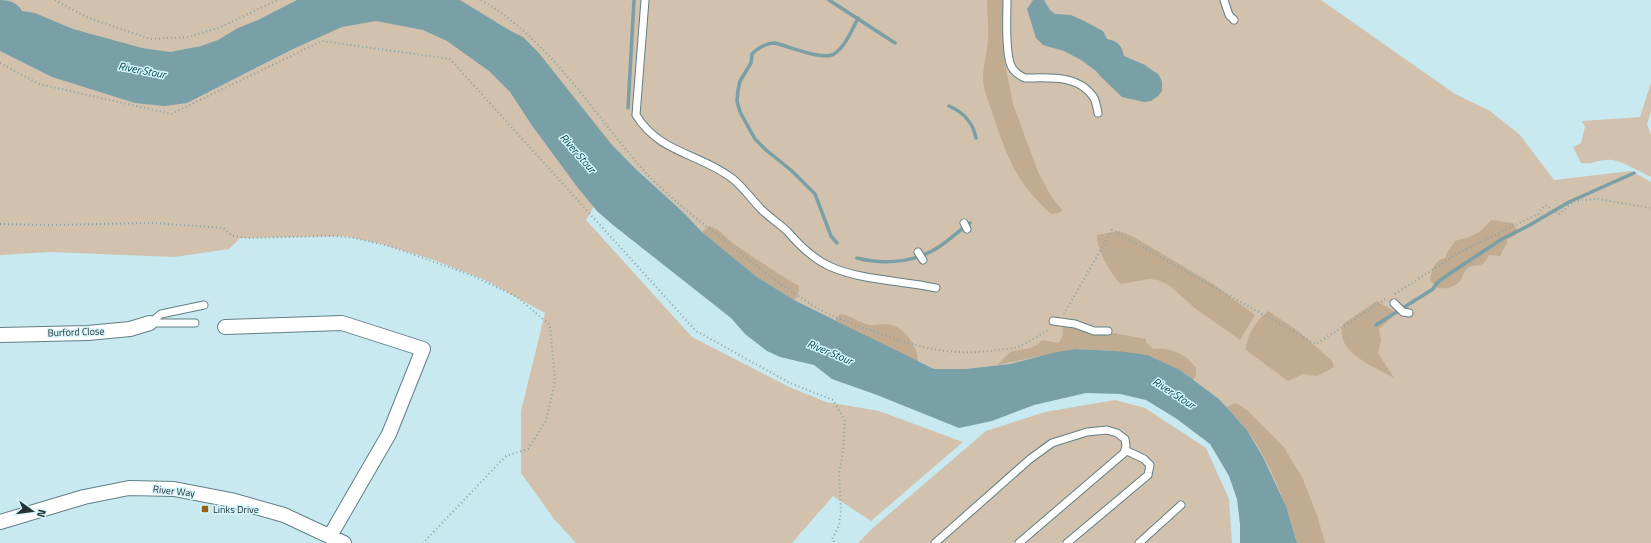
<svg xmlns="http://www.w3.org/2000/svg" width="1651" height="543" viewBox="0 0 1651 543" font-family="'Titillium Web',sans-serif">
<rect width="100%" height="100%" fill="#c8e9ef"/>
<path fill="#d2c1ac" d="M0,0H1321L1455,94L1490,111L1520,135L1554,180L1631,171L1651,182V543H1297L1286,506L1263,457L1247,430L1219,399L1180,370L1117,351L1075,349L1052,353L1010,364L965,369H934L794,300L757,277L702,232L684,213L623,156L586,220L692,337L789,387L826,402L879,411L963,442L871,521L833,496L792,543H576L554,519L521,473V411L545,313L485,280L434,260L382,244L345,236L240,238L229,249L174,257L51,252L0,255Z
M1651,83V111L1647,124L1651,135V177C1638,171 1626,163 1613,160C1601,158 1592,165 1581,163L1573,147L1581,143L1585,127L1582,121L1640,117Z
M1115,400L1145,408L1206,448L1229,499L1232,543H858L875,526L986,431L1045,412Z"/>
<path fill="#c1ac92" d="M987,0H1003L1004,59L1013,104L1038,172L1051,196L1062,210L1059,213L1051,214C1018,184 1009,162 995,121C991,107 984,93 983,79C983,66 987,53 988,40C989,26 987,13 987,0Z
M1491,220L1513,223L1517,230L1516,235L1507,239V243L1500,256L1489,255C1481,272 1476,261 1467,269C1463,272 1463,279 1459,282C1454,288 1442,290 1436,287L1430,280C1431,271 1434,260 1445,258L1448,251L1455,241L1470,237L1482,230Z
M709,226C719,228 726,238 734,244C755,259 777,273 799,286C799,292 798,297 794,300L757,277L702,232Z
M1119,231L1132,236L1213,284L1255,315L1240,340L1196,309L1170,286L1158,280L1149,279L1121,284C1110,274 1097,250 1097,235Z
M1377,301L1397,313L1379,329L1381,340L1378,353L1394,378C1377,368 1351,359 1343,340C1341,334 1342,329 1343,324Z
M1268,311L1297,330L1332,361L1334,367L1317,376L1303,374L1288,381L1246,350C1247,334 1255,322 1268,311Z
M840,314C851,315 859,323 870,325C875,326 880,324 885,324C903,324 918,345 918,362L835,320Z
M1062,324H1067L1095,334L1101,335L1108,332L1146,339V342L1153,349C1170,347 1187,354 1196,368V375L1193,380L1180,370L1117,351L1075,349L997,365L1010,352L1030,348L1037,345L1042,340L1059,343L1063,335Z
M1236,403L1247,410L1283,446L1302,477L1317,515L1325,543H1297C1289,509 1268,458 1247,430C1241,422 1233,415 1226,407Z"/>
<path fill="#799fa7" d="M0,0C9,0 18,3 22,11L35,13L73,29L142,48L170,52L201,46L218,40L238,28L258,20L297,0H460L509,30L523,37L538,52L612,145L636,169L684,213L702,232L757,277L794,300L934,369H965L1010,364L1052,353L1075,349L1117,351L1147,355L1180,370L1219,399L1247,430L1263,457L1286,506L1297,543H1240V524L1237,499L1229,476L1210,444L1177,419L1146,400L1120,394L1086,393L1034,405L992,421L959,428L877,395L832,379L814,365L780,357L767,351L745,334L731,318L613,225L597,211L578,188L533,127L510,92L489,71L447,41L423,30L376,21L342,27L293,49L187,103L165,106L135,103L52,77L0,51Z
M1033,0H1044L1050,10L1055,14L1071,15L1082,20L1103,31L1107,39C1118,41 1122,46 1124,56L1145,65L1159,75L1162,82V91L1158,96L1151,101L1144,102L1122,97L1101,77L1096,71L1081,60L1064,51L1043,45L1036,38L1027,9Z"/>
<g fill="none" stroke-linecap="round" stroke-linejoin="round">
<path stroke="#799fa7" stroke-width="3.5" d="M829,0L895,43
M949,106C963,112 973,123 976,138
M628,108L634,0
M837,243L831,236L815,194L792,171L766,150L755,139L740,112L737,101L738,90L740,81L751,63L752,54C758,48 766,43 775,43C788,46 823,61 834,54C845,47 852,30 858,18
M857,258C880,264 909,263 930,252C945,245 957,232 970,223
M1376,325L1433,289L1437,283L1449,274L1502,239L1528,226L1569,202L1634,173"/>
<g stroke="#617f85" stroke-width="9">
<path id="service" d="M645,0L636,115C660,154 700,153 733,179C744,188 752,200 762,210C770,218 780,224 788,232C800,246 812,258 829,266C862,281 901,280 936,288
M1007,0C1007,18 1005,46 1010,63C1012,70 1018,75 1025,78C1048,78 1079,74 1094,98C1096,102 1097,108 1098,113
M1224,0L1229,15L1234,20
M964,223L967,229
M918,252L923,260
M1394,303L1403,312L1409,313
M1053,321L1075,324L1094,331H1108
M150,323L161,314L204,305
M150,323H195
M935,543L1030,459L1052,443L1087,432L1107,430L1117,433L1125,439L1126,446L1124,453L1019,543
M1067,543L1148,475L1150,465L1144,459L1125,450
M1139,543L1181,505"/>
</g>
<g stroke="#617f85" stroke-width="16">
<path id="minor" d="M225,327L342,323L423,349L389,434L330,536
M0,335L88,333L130,329L150,323
M0,522L84,497L129,488L174,489L231,500L284,515L344,543"/>
</g>
<path stroke="#8aa3a8" stroke-width="2" stroke-dasharray="1 3" stroke-linecap="butt" d="M55,0L86,17L150,39L188,37L221,27L277,0
M481,0C552,41 594,116 648,175C670,198 696,218 720,237C751,261 781,286 814,306C832,317 853,324 873,331C916,347 950,357 997,350C1003,349 1011,349 1018,347C1028,343 1039,335 1048,330
M0,63L39,84L171,114L322,41L450,59L696,331L790,383L833,400L845,421L843,450L839,474L841,510L839,526L832,539L835,543
M0,224L49,225L153,223L223,228L233,236L246,238L333,236L354,238L392,247L471,275L517,297L550,325L555,381L546,421L528,449L506,456L423,543
M1395,294L1460,252L1538,214L1545,205L1559,214L1574,201L1598,199L1651,208
M1064,314L1112,230L1316,344L1386,299"/>
<use href="#service" stroke="#fff" stroke-width="7"/>
<use href="#minor" stroke="#fff" stroke-width="14"/>
</g>
<rect fill="#956416" stroke="#d5f6fd" stroke-width="1.5" x="201" y="505" width="8" height="8" rx="2"/>
<g text-anchor="middle" dominant-baseline="central" stroke-width="3" stroke-linejoin="round" paint-order="stroke">
<g font-size="10" fill="#253134" stroke="#d5f6fd">
<text transform="translate(76 332) rotate(-2)">Burford Close</text>
<text transform="translate(174 491) rotate(6)">River Way</text>
</g>
<g font-size="10" fill="#253134" stroke="#d5f6fd" text-anchor="start">
<text x="213" y="509">Links Drive</text>
</g>
<g font-size="11" font-style="italic" fill="#04424c" stroke="#d5f6fd">
<text transform="translate(142 70) rotate(11)">River Stour</text>
<text transform="translate(578 153) rotate(49)">River Stour</text>
<text transform="translate(830 352) rotate(23)">River Stour</text>
<text transform="translate(1174 393) rotate(33)">River Stour</text>
</g>
</g>
<g transform="translate(32 511) rotate(104)" stroke="#d5f6fd" stroke-width="3" paint-order="stroke">
<path d="M0-3L7 15L0 10L-7 15Z" fill="#253134"/>
<text y="-6" font-size="11" font-weight="bold" text-anchor="middle" fill="#253134">N</text>
</g>
</svg>
